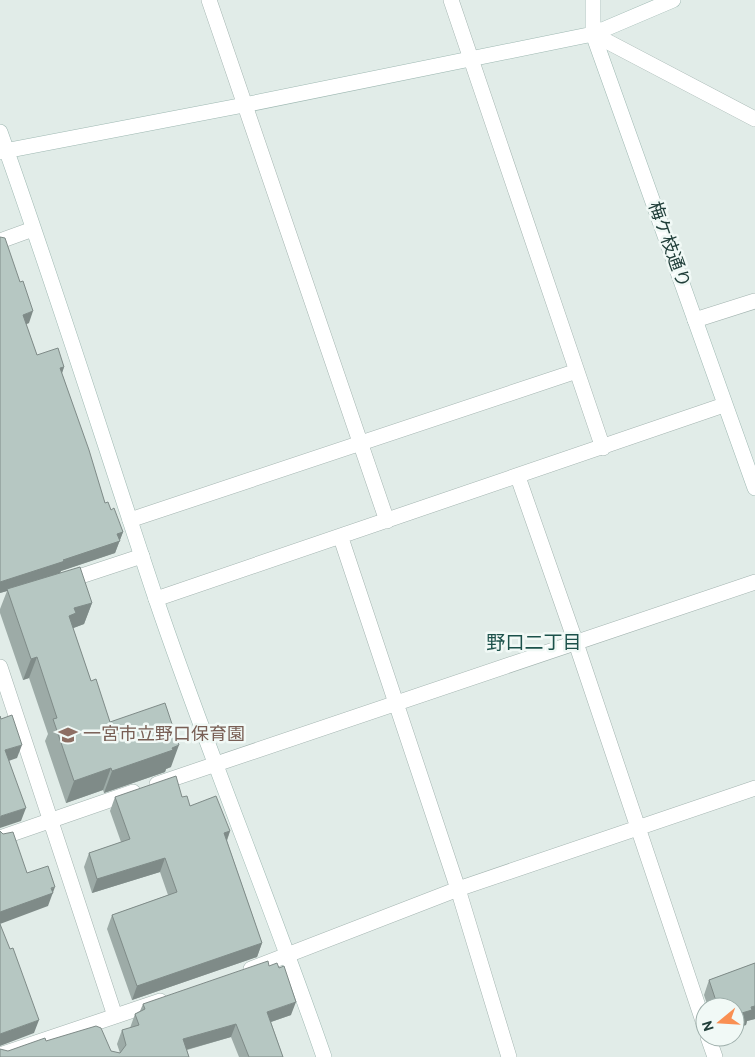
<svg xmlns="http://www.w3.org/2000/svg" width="755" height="1057" viewBox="0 0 755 1057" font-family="Overpass,'Noto Sans JP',sans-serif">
<rect width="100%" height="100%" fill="#e1ece8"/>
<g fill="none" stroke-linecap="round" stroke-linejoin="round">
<g stroke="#a3b4b0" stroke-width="16">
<path id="street" d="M209,0L387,521
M451,0L603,448
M593,34L755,119
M0,241L33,229
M695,320L755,301
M518,477L576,643L705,1027
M130,520L577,371
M341,538L458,889L509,1057
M63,582L142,556
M156,599L724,405
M0,667L115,1016
M157,784L755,582
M0,838L133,792
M251,969L458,889L755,788
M708,1037L715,1057
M0,1055L160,1001"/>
</g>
<g stroke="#9eb8b2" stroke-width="16">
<path id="secondary" d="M593,0V34L755,488
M0,132C55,286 104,443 156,599C208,753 271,903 324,1057
M0,152L244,105L593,34L673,0"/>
</g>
<use href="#street" stroke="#fff" stroke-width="15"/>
<use href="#secondary" stroke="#fff" stroke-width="15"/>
</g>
<path fill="#9daba7" d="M0,237L29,323L26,324L37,355L64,367L62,373L105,503L111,510L123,532L115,553L61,571L60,573L92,603L84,624L73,628L91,681L110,722L171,767L166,769L165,772L104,793L103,790L66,803L45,741L48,734L29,678L23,680L0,613V609L7,591L0,593Z
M115,797H182L190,806L230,831L227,841L262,943L257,957L132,1000L107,929L112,915L168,895L160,872L92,893L84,867L89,853L121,842L110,811Z
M755,963V1019L747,1021L746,1025L735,1028V1007H708L704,995L709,980Z
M143,1004L291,1015L271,1022L283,1057H239L231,1037L187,1050L189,1057L8,1051L46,1041L111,1051L120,1053L117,1044L122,1030L130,1028L135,1014L140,1011Z"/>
<path fill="#7f8b88" d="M33,311L29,323L19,327L23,315Z
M64,367L60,379V368Z
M123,532L115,553L61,571L60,573L7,589V591L0,593V582L63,560L117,534Z
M92,603L84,624L71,629L69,616L74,608Z
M37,657L29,678L23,680L31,659Z
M22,745L17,758L0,764L5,750Z
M179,745L171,767L166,769L165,772L104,793L112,771Z
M111,768L103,790L66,803L74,781Z
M26,808L21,821L0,828V818L1,816Z
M230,831L225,845L224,833Z
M165,858L160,872L92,893L97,879Z
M55,887L48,906L0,924V912Z
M262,943L257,957L132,1000L137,986Z
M296,1002L291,1015L262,1025L267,1012Z
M755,1006V1019L747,1021L746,1025L735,1028V1015Z
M39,1020L34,1033L0,1046V1034Z
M236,1024L231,1037L178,1052L183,1039Z"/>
<path fill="#b6c7c2" stroke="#7f8b88" d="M0,237L5,238L20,282L23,281L33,311L23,315L37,355L58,348L64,367L60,368L89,450L105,503L108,502L111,510L114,508L123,532L117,534L120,541L63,560L65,561L0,582Z
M80,567L92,603L74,608L76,613L69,616L91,681L96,679L110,722L165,703L179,745L172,748L173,750L112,771L111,768L74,781L53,719L57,718L37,657L31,659L7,589Z
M12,715L22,745L5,750L26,808L1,816L0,818V716L1,719Z
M176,776L182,797L187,796L190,806L216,796L230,831L224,833L262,943L137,986L112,915L177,892L165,858L97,879L89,853L130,839L115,797Z
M0,831L3,834L13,832L27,873L48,866L55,887L51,888L53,893L0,912Z
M0,924L10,949L13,948L39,1020L0,1034Z
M268,961L269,966L277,963L279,968L284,966L296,1002L267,1012L283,1057H249L236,1024L183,1039L189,1057H0V1049L8,1051L45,1038L46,1041L96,1026L101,1028L111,1051L120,1053L126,1045L122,1030L139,1025L135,1014L145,1009L143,1004Z
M755,963V1006L751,1007L752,1010L735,1015V1007H718L709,980Z"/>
<defs>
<g id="school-bare" transform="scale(1.5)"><path d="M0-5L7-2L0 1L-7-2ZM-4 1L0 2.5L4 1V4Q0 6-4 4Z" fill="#8d6e63" stroke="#f1f9f6" stroke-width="2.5" paint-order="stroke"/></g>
</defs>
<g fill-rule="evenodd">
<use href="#school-bare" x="68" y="735"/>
</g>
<g text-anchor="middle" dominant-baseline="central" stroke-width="5" stroke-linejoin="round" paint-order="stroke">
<g font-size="18" fill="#203e39" stroke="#f1f9f6">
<text transform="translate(668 245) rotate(70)">梅ケ枝通り</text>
</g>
<g font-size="18" fill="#785e54" stroke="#f1f9f6" text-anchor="start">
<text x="83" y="735">一宮市立野口保育園</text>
</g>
<g font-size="19" fill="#1b514a" stroke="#f1f9f6">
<text x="534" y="644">野口二丁目</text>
</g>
</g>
<g transform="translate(720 1022) rotate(252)"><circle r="24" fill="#f1f9f6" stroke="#9daeaa"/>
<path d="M0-4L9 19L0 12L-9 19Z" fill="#f98f52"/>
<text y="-8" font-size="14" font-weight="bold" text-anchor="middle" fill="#203e39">N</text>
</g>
</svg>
